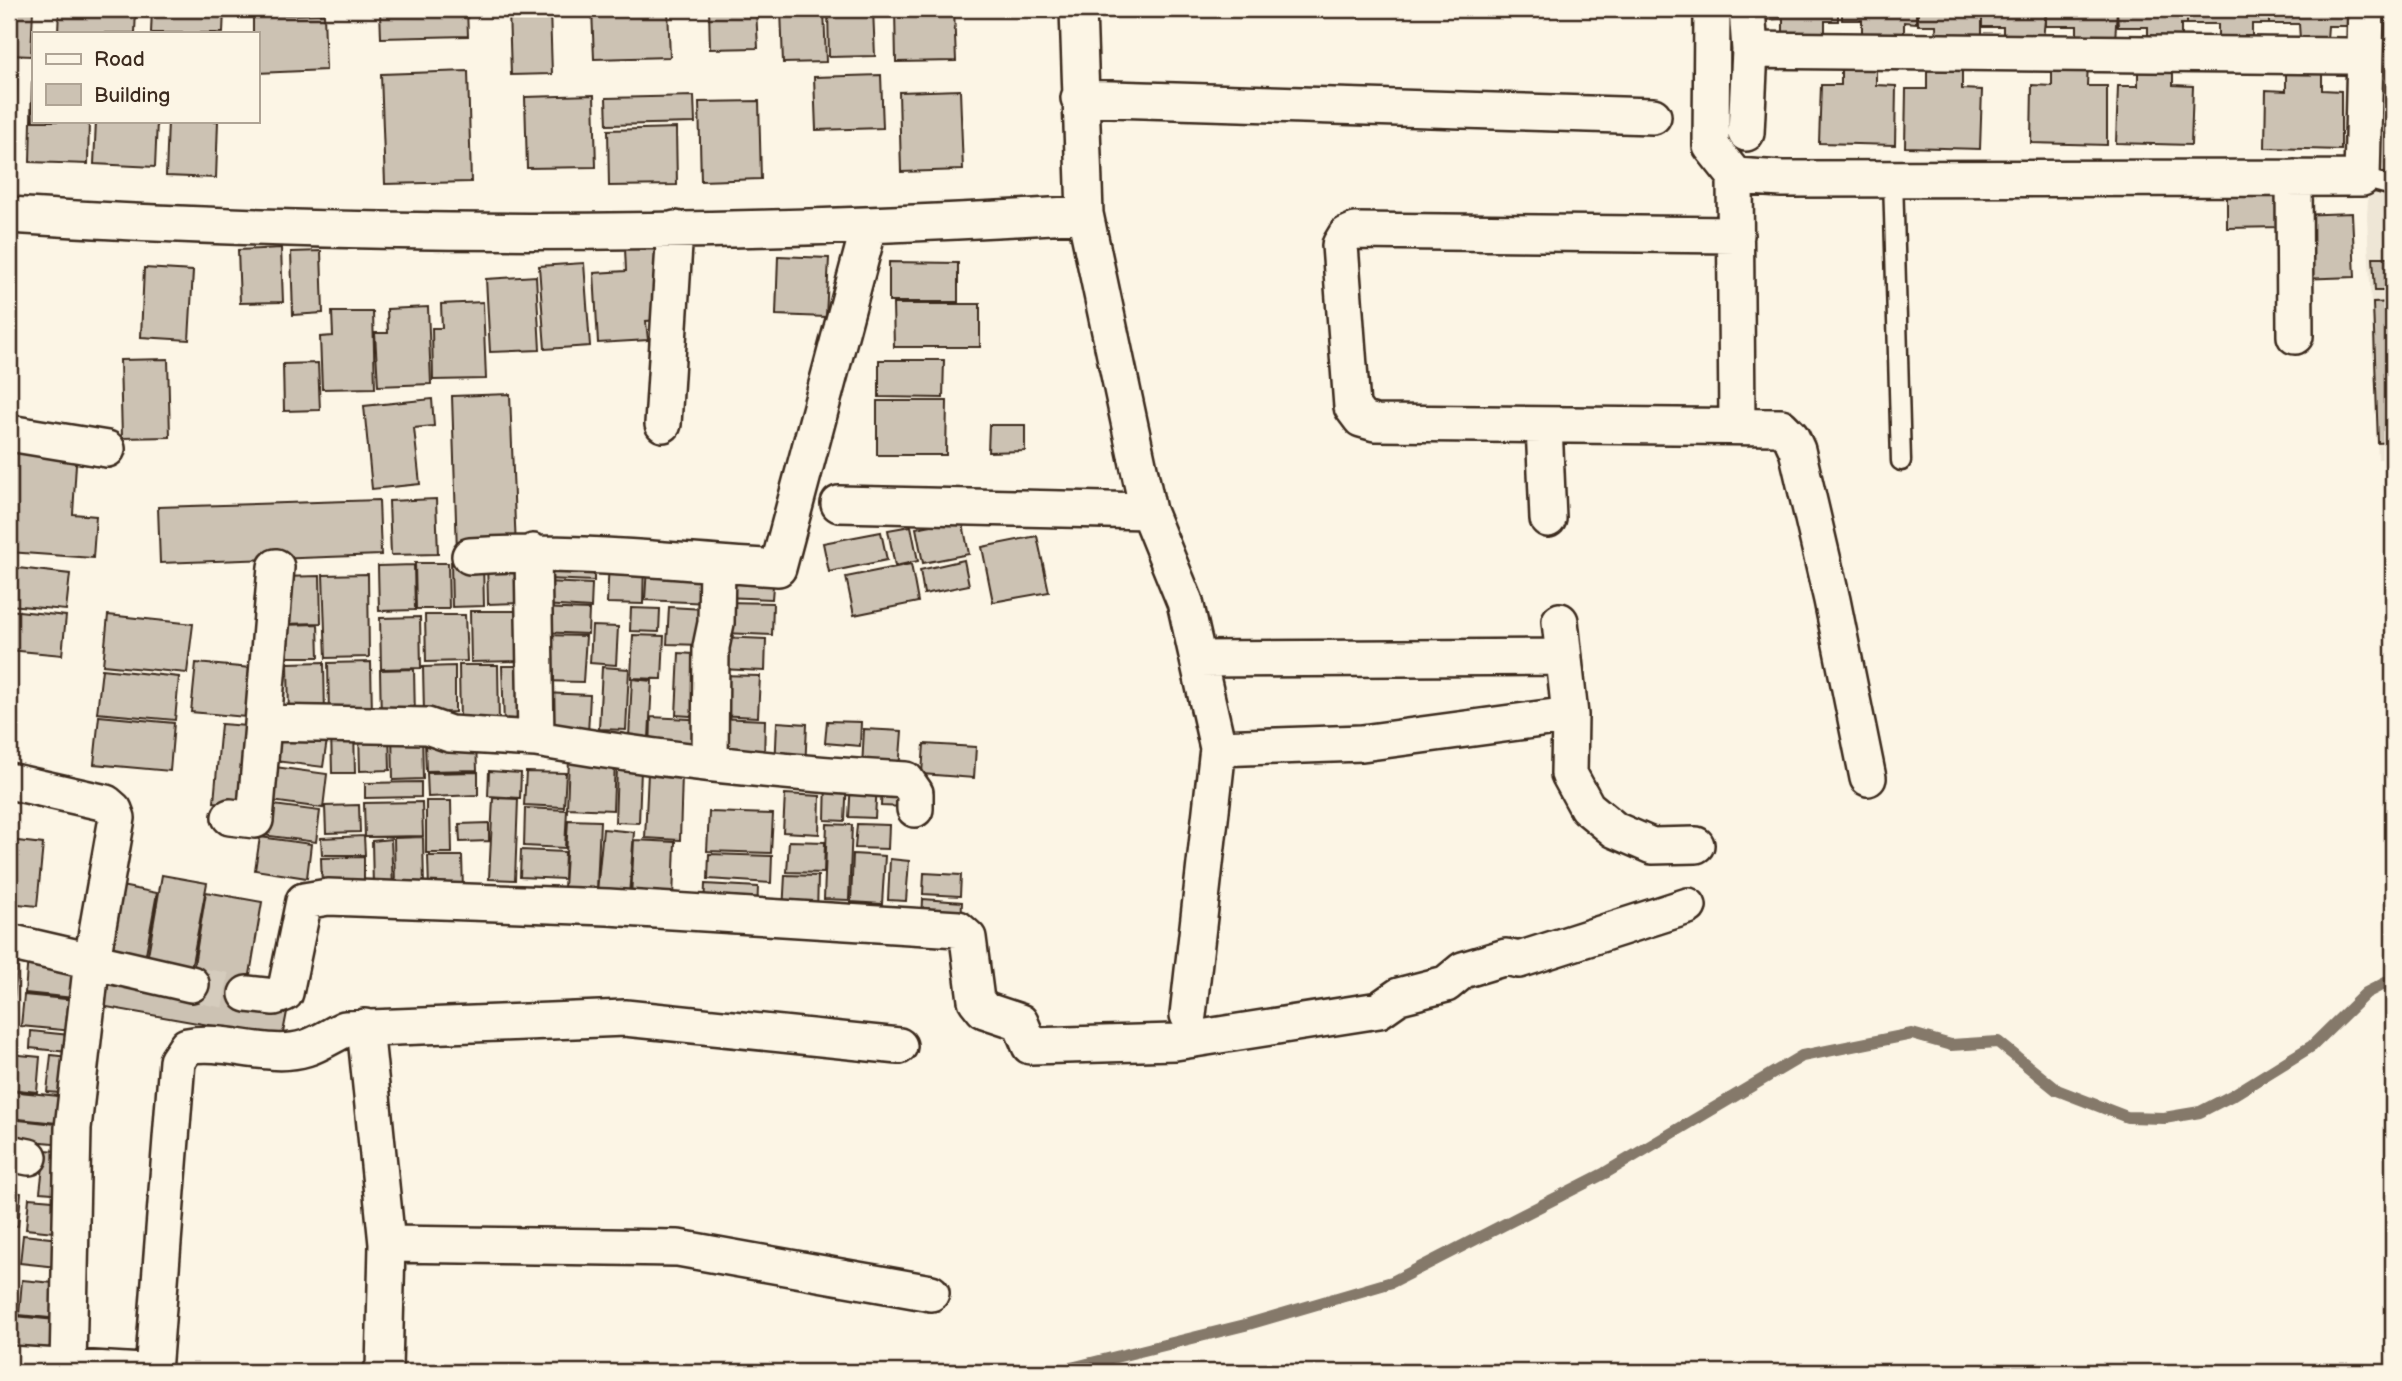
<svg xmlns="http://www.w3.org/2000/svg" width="2402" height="1381" viewBox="0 0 2402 1381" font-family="'Balsamiq Sans',sans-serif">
<rect width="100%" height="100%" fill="#fcf5e5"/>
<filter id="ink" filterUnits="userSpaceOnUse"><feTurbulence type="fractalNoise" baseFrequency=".0143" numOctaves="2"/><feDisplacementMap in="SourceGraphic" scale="14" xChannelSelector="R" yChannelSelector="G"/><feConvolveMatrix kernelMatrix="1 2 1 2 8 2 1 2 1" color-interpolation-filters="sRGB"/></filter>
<g filter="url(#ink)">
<path fill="#eee6d6" d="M2370,161H2393V459H2378L2367,217Z"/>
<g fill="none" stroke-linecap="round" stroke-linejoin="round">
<path stroke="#85796b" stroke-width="12" d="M1055,1372L1245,1325L1392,1282L1605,1173L1802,1056L1912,1034L1951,1045L1998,1042L2057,1090L2127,1117L2164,1118L2200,1112L2233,1095L2312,1046L2366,993L2393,979"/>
</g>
<path fill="#ccc2b3" stroke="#3b2a1e" stroke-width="2" d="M9,9H33L31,56L9,55Z
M59,9H136L135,33H58Z
M152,9H224L223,33H151Z
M380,9H467L468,36L381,38Z
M509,9H550L552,74L511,75Z
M592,9H668L670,57L594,59Z
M709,9H756L758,48L710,49Z
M781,9H824L826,62L783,63Z
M828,9H873L875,56L829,57Z
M895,9H954L956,61L896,62Z
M1764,9H1838V21H1825V38H1783V19L1764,20Z
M1842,9H1916V23L1904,22V38H1862V20H1842Z
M1918,9H1982V43L1937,42L1936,25H1918Z
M1982,9H2046L2043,40H2003V27H1982Z
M2046,9H2117L2115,41H2077V26H2046Z
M2117,9H2187V24H2181V38H2148V27H2118Z
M2187,9H2269V24H2252V39L2218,40V24H2187Z
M2269,9H2355V26H2328L2327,39H2300L2299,24H2269Z
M324,14L326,70L257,73V33H253V16Z
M1841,61L1876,62V85L1896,86L1895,145L1819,143L1821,85H1841Z
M2052,61L2088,62L2087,86H2107V145L2031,143L2032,85L2052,86Z
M2138,62H2173V85L2193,86L2191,145L2116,143L2118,86H2138Z
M1927,65L1962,66V89L1982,90L1980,149L1905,147L1906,89H1927Z
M2286,66L2322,67V90L2341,91V150L2265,148L2266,90L2286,91Z
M468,71L471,182L385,184L381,74Z
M881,75L883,128L816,130L814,77Z
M9,79H17L14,156H9Z
M32,81L33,121H89L88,164L30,162Z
M960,90L963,170L901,172L899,92Z
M594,95L596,167L527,168L525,97Z
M694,96L695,123L607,125L606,98Z
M759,101L761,179L701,181L699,102Z
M96,121H157L155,167L94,164Z
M168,121H218L216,178L166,176Z
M676,128L677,185L609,186L608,130Z
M2227,194H2280L2281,227L2227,228Z
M2352,213L2355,277L2299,279L2296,215Z
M656,247L660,320L646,321L648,340L598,343L594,273L626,271L625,248Z
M281,248L283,302L240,303L238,250Z
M321,251L323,313L293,315L291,252Z
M778,256L829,258L826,317L776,315Z
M2373,257H2393V291H2375Z
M889,262L958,263V302H889Z
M584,263L590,346L545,349L539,266Z
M144,268L193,271L189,340L141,337Z
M536,276L540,350L490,352L486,279Z
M483,302L486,379L433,380L432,328H442L441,304Z
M2393,302V442L2378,443L2373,303Z
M893,304H980V347H894Z
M428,307L431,384L378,386L375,333H388L387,309Z
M332,312H373L375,388L322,389L320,337L333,336Z
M168,359L170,437L122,438L120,360Z
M879,360H944L943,398L879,397Z
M318,363L320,410L284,411L283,364Z
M510,394L516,550L457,552L452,396Z
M432,399L434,426L414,428L420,484L372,489L364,406Z
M877,401H947L946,455H877Z
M989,425H1025V451L988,452Z
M10,442L77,447L73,514L96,516L93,558L9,552Z
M436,499L438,554L391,555L389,501Z
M379,500L381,555L160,563L158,507Z
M962,519L969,554L923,563L916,528Z
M911,526L918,561L895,566L888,530Z
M881,532L887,560L829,572L823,543Z
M1037,536L1049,592L993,602L982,547Z
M487,559H519L521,603L488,604Z
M548,559L594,561V581L547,579Z
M609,560L644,561L643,604L607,603Z
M964,560L969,585L924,594L920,570Z
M483,561L484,606L452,607L451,562Z
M415,563H448L449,609H416Z
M911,564L918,602L854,615L846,577Z
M414,565L415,610L379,611L378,566Z
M647,566L710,569L709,603L645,600Z
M9,567L70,574L66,610L9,605Z
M725,571L774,573L772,599L724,597Z
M368,574L369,657L326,658L323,575Z
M320,576L321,623L282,624L280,577Z
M544,582L592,584L591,608L543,605Z
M725,602L773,603L772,635L724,633Z
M669,607L704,609L703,645L667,644Z
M539,608L589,610L588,634L539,632Z
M631,608L660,609L659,632L630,631Z
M9,610L66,616L62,655L9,650Z
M470,611H522L523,661L471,662Z
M108,615L193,624L187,673L103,665Z
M425,615H465L467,661L426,662Z
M420,617L421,668L381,669L380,618Z
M318,624L319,657H283L281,625Z
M592,626L618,627L616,665L590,663Z
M543,635L586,636L583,682L541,681Z
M633,635L664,636L662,679L631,678Z
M720,637L766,639L765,671L719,669Z
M679,653L708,655L705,717L676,715Z
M324,662L325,717H289L288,663Z
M371,662L372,715H329L328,663Z
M196,663L262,669L257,718L191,712Z
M459,665H498L499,724H460Z
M455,666V712L424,713L423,667Z
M502,666H530L532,724H504Z
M602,667L629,669L626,730L599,729Z
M102,669L179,677L175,720L97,713Z
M414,669L415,719H381L380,670Z
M717,675L760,676L758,717L716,715Z
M632,679L652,681L649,738L629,737Z
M543,693L590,695L588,734L542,732Z
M99,716L174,723L170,771L94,764Z
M651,717L708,720L706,759L650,756Z
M717,718L765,720L764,761L716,759Z
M827,721L861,722L860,746L825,743Z
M777,722L807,724L805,771L775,770Z
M221,724L260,727L253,806L214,802Z
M279,726L328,733L323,767L275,761Z
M331,729H354L355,773H332Z
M864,729L902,731L899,770L862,768Z
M392,730H422L423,779L393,780Z
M359,731H389L390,770L360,771Z
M476,741L477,770L426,771L425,742Z
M924,744L976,747L974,778L922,774Z
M569,759L615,761L613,810L567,808Z
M275,767L327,774L323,808L271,801Z
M617,768L641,769L639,823L615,822Z
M489,771L521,773L520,798L488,796Z
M478,772V795L428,797L427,773Z
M526,772L566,773L564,807L524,805Z
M648,772L682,774L680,840L645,838Z
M826,778L847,779L845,821L825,820Z
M851,781L877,783L875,818L849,817Z
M882,781L905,807L881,806Z
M421,782V797L365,798V783Z
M785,794L820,796L819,834L783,832Z
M493,798L518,799L515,880L489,879Z
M426,801H451L452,853H426Z
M422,802L423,836L365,837L364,803Z
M266,804L320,811L316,842L262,835Z
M359,805L360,832L326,833L325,806Z
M525,808L567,810L565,848L524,846Z
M709,812L773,814L771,853L707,851Z
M568,820L600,821L597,889L564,888Z
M489,823V841L460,842L459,824Z
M827,824L852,825L849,900L824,899Z
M857,824L889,825L888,849L855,848Z
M603,829L634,832L629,895L597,892Z
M364,836L365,855H322L321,838Z
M260,837L311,844L307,878L255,870Z
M423,837L424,886L395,887L394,838Z
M391,839L393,887L373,888L372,841Z
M9,840L43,844L37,906L9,903Z
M634,840L675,842L673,900L631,898Z
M789,841L825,842L824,873L787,872Z
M521,850L565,852L564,879L520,877Z
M709,854L772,856L771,883L708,879Z
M853,854L885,856L882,904L851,902Z
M428,856H462L463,889L429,890Z
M364,857V885L322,886L321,858Z
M890,859L909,861L906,901L888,900Z
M924,873L961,875L960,896L923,894Z
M162,875L207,883L190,974L146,966Z
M785,875L818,876L817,914L783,912Z
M111,884L157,893L145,959L99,950Z
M705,884L758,887L757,913L704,910Z
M206,892L262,902L245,1005L287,1012L282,1038L101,1006L105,980L189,995Z
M923,899L962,902L961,925L922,922Z
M9,953L18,955L14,1000L9,999Z
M28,956L87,962L84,999L25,993Z
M24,995L76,1000L73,1031L21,1026Z
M9,1002H15L11,1042H9Z
M31,1031L79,1036L77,1053L30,1048Z
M9,1054L40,1057L37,1092L9,1089Z
M51,1055L76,1058L73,1094L47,1092Z
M9,1091L69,1097L67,1124L9,1118Z
M9,1119L65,1125L64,1144L9,1139Z
M45,1150L70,1152L66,1194L40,1192Z
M9,1191L21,1193L18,1226L9,1225Z
M29,1198L65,1201L63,1233L26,1229Z
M23,1235L59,1239L57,1267L20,1263Z
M22,1280L64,1284L60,1319L19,1315Z
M15,1316L66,1321L62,1357L11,1352Z"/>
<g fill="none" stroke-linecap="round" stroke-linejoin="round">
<path stroke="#d5ccbd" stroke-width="35" stroke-dasharray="35 18" stroke-linecap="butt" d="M191,984L247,994"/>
<g stroke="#3b2a1e" stroke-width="23">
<path id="lane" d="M1893,178L1901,461
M2362,178L2393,186"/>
</g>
<g stroke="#3b2a1e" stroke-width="40">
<path id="street" d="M1078,9L1085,214L1148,511L1185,602L1218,748L1188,1015
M1712,9L1711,146L1735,176L1737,424
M1750,50L2346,56
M1079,98L1653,116
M1746,133L1750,50L1747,9
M1735,176L1782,179L2362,178L2366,9
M2294,178L2295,336
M9,215C367,238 727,236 1085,214
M1736,235L1355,231L1346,235L1340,245L1352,407L1361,419L1375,423L1781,427L1791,437L1797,450L1832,600L1868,778
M663,424L675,229
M1544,425L1548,519
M9,433L107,449
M839,504L1148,511
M470,556C574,549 674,562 778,568L869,227
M1198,659L1564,657
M1570,715L1569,774L1587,807L1615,830L1652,846L1696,845
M263,723L427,726L450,734L536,739L533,552
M536,739C659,760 781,773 906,780L915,793V809
M1218,748L1362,743L1570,715L1560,621
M710,762L711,647L716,623L717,564
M9,781L106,803L114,810L117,818L92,960L73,1128L68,1367
M230,817L255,820L276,567
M9,942L191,984
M247,994L274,997L285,993L304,901L328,897L608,907L958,929L968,938L976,1000L984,1010L1020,1022L1030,1046L1175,1042L1379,1010L1399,996L1446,984L1463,970L1506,957L1519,960L1688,906
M365,1027L387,1244L384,1370L381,1372
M9,1153L29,1157
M387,1244L678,1248L931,1293
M9,1364L143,1372
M153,1372L177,1061L187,1046C225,1038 268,1060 306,1048C319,1044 332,1035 345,1029L625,1018L899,1046"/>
</g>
<use href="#lane" stroke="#fcf5e5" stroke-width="18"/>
<use href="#street" stroke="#fcf5e5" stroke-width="35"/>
</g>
</g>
<rect width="2402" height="1381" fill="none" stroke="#fcf5e5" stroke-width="35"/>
<rect x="18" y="18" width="2367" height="1346" fill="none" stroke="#3b2a1e" stroke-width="2.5" filter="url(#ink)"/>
<rect x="32" y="32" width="228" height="91" fill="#fcf5e5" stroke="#afa495" stroke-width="2"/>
<rect x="46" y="54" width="35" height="10" fill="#fcf5e5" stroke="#afa495" stroke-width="2"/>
<text x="94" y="66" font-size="21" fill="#3b2a1e">Road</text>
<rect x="46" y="84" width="35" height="21" fill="#ccc2b3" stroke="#afa495" stroke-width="2"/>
<text x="94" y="102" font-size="21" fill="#3b2a1e">Building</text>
</svg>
